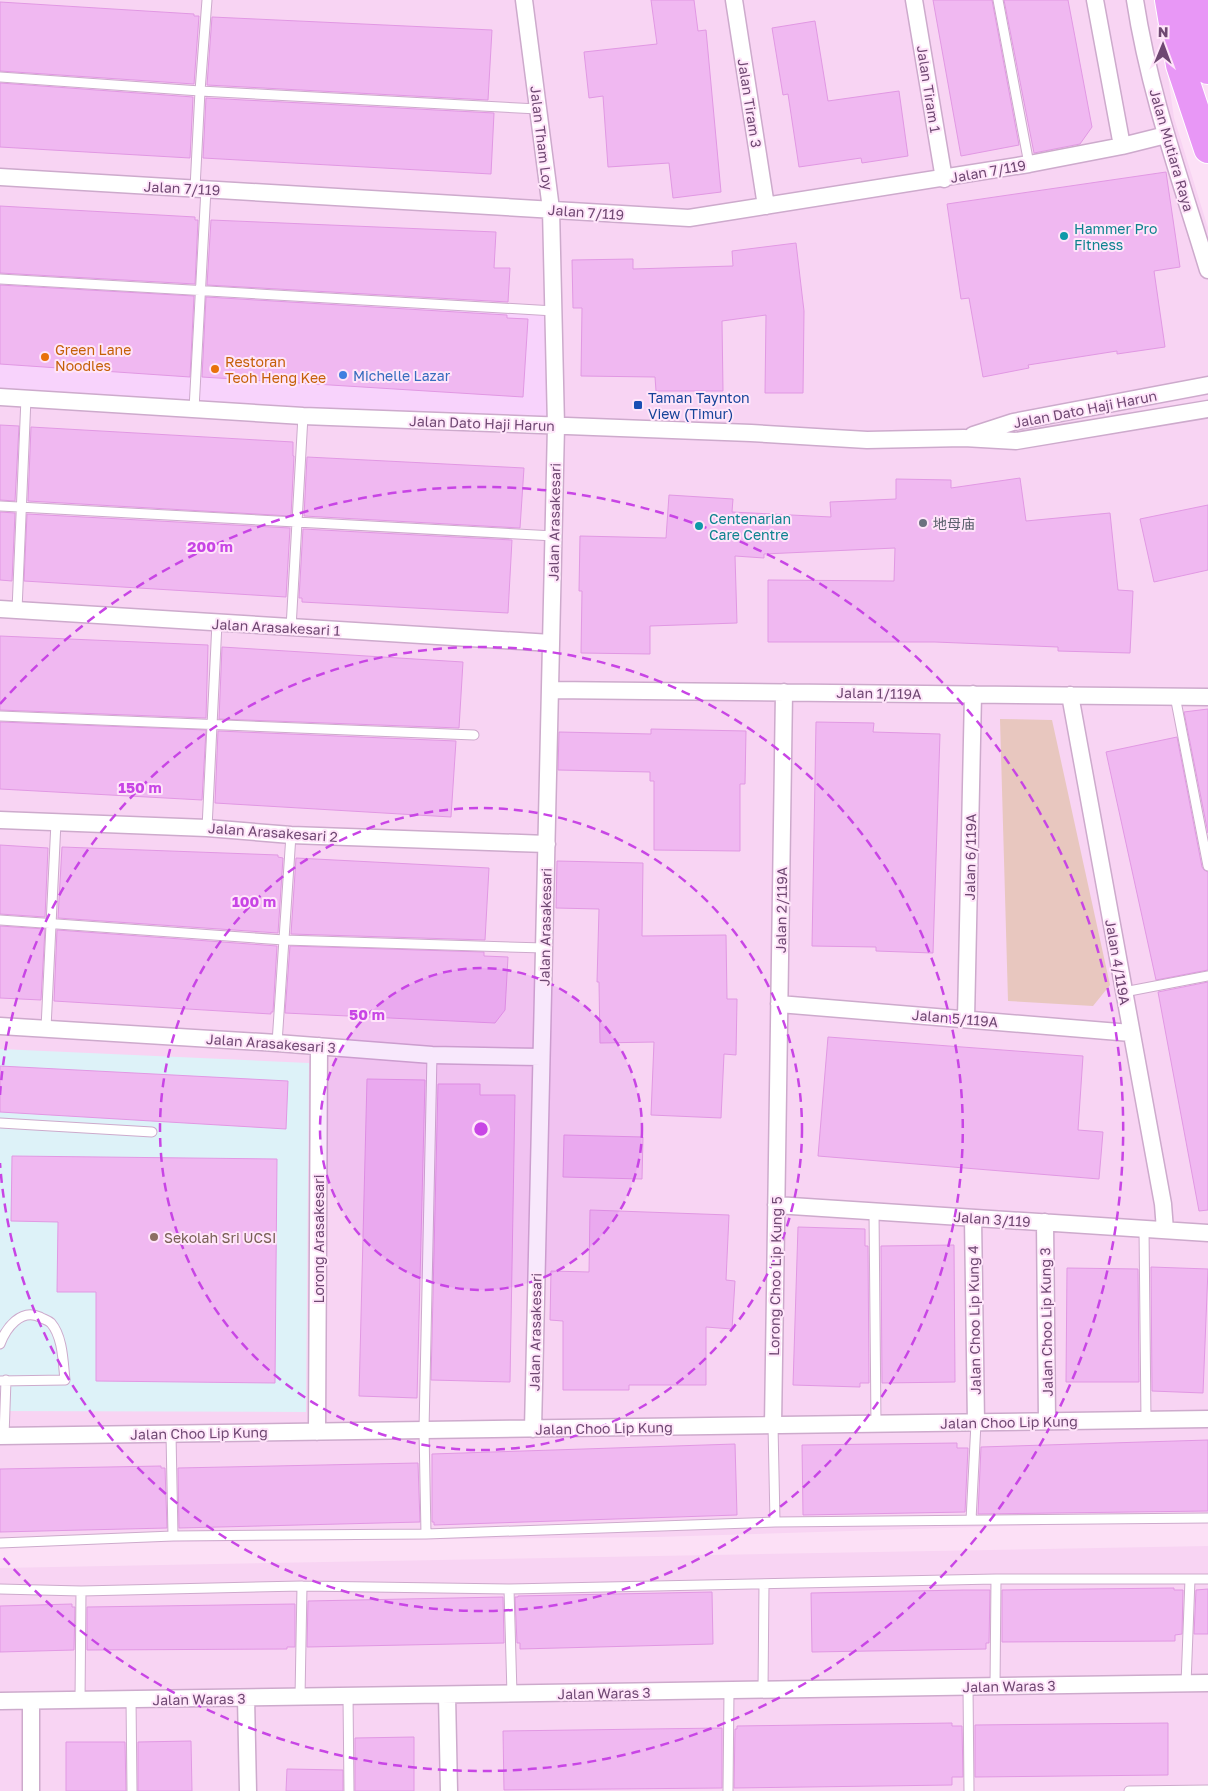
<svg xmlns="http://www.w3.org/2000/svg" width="1208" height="1791" viewBox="0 0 1208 1791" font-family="'Golos Text','Noto Sans SC',sans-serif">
<rect width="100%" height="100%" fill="#fce0f6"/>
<path fill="#f8d4f3" d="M0,0H1157L1174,118L1208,228V1520L657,1537L0,1544Z
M1208,1546V1791H0V1568Z"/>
<path fill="#f8d3fc" d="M0,284L546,315L548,418L299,409L0,389Z"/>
<path fill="#ddf2f8" d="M0,1049L309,1063L306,1412L0,1411Z"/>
<path fill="#e8c7bf" d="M1000,719L1052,720L1110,985L1093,1006L1008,1001Z"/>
<path fill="#f0b8f1" stroke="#e198e3" d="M651,0H694L698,31L706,30L721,192L673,198L669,163L608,167L603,96L589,98L584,52L657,44Z
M933,0H992L1019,145L961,156Z
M1004,0H1068L1092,127L1080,144L1034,153Z
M0,2L194,14V16H199L194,84L0,71Z
M212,17L492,30L488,100L207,85Z
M815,21L828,101L899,91L908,156L862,163L861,158L799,167L788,94L783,95L772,28Z
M0,83L193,97L190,158L0,147Z
M206,98L494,113L491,174L203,158Z
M1166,172L1180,267L1154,271L1165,347L1117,354V351L1028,365L1029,368L983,377L969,298L961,299L947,204Z
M0,206L195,217V220H198L195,284L0,273Z
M211,220L496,232L494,268H510L508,302L207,285Z
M796,243L804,311L803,393H765L766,315L722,321L723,391H656L655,377L581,376L582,308H573L572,260L633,259V269L733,266L732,251Z
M0,285L194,296L190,377L0,364Z
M206,297L507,315V318L528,319L523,397L202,377Z
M0,425L19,426L15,501L0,500Z
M31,427L293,442V456H294L291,516L28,501Z
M307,457L524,468L520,528L304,516Z
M1020,478L1026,521L1110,513L1118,590L1133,591L1130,653L1058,651V647L935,642H768V580L894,581L895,548L764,554V558L735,556L737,623L650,626V654L581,653L582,591H579L580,536L666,538L669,495L733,499L732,512L831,517L830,502L896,499V479L951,480V488Z
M1208,505V570L1154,582L1140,519Z
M0,512L15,513L12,581L0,580Z
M27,514L290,528L286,597L24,581Z
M303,529L512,540L508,613L302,602V598H299Z
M0,636L208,645L206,718L0,710Z
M222,647L463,662L459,728L219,719Z
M1208,709V833L1184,712Z
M0,722L206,730L202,800L0,789Z
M816,722L874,723L873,732L940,734L933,953L876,951V947L812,946Z
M651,729L746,731L745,784H740V851L654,850V781H650V772L558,770L559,732L651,734Z
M218,731L456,741L451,817L215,803Z
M1177,737L1202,867L1204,870L1208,872V970L1156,980L1106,752Z
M0,845L48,848L45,917L0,914Z
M62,847L278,855V857L283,858L278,933L58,918Z
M296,858L489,868L485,940L291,934Z
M557,861L643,863L642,936L726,935L727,999H737L736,1055L724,1054L721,1118L651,1115L654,1042L600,1043L599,982H597L599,909L556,908Z
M0,926L45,929L41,1000L0,998Z
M57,930L277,946L273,1012H271V1014L54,1001Z
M290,946L484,952V956L508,957L505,1010L495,1023L285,1013Z
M1208,982V1210L1199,1211L1158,992Z
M828,1037L1083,1056L1078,1130L1103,1132L1099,1179L818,1156Z
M0,1066L288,1081L286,1129L0,1112Z
M367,1079L425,1080L417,1398L359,1396Z
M438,1084H480V1095H515L510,1382L431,1380Z
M564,1135L643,1137L642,1179L563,1177Z
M12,1156L277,1159L275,1383L96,1381V1292H57L58,1222L11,1221Z
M590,1210L729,1215L726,1280L735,1281L732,1329L706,1327V1385H629V1390H563V1321L550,1320L551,1271L589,1272Z
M798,1227L865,1229V1246H868L869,1383H860V1387L793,1385Z
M954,1245L955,1382L882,1383L881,1246Z
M1151,1267L1208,1269L1203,1393L1152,1391Z
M1067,1268L1138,1269L1139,1382H1066Z
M1208,1440V1511L978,1514L981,1447Z
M957,1443V1448H968L965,1512L803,1515L802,1445Z
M735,1444L737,1515L434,1525V1522H432V1454Z
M418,1463L420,1522L179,1528L178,1468Z
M161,1466V1468H165L167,1528L0,1532V1469Z
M1174,1588V1590H1183L1182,1634L1175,1635V1641L1002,1642V1590Z
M1208,1589V1634H1194L1196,1590Z
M963,1590H990L989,1643H986V1649L812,1652L811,1593Z
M712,1592L713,1644L520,1649V1643H517L515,1597H518V1596Z
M503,1597L504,1643L307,1647L308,1601Z
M72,1604V1607H75L74,1650L0,1652V1606Z
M295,1604V1647H287V1649L87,1650V1607Z
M952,1723V1726H962L963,1777H952V1785L734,1788L735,1729H737V1726Z
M1168,1723V1775L975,1777V1725Z
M722,1728V1788L504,1790L503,1731Z
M414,1737V1791H355V1738Z
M191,1741L192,1791H138V1742Z
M66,1742H125L126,1791H66Z
M287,1769L343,1770V1791H286Z"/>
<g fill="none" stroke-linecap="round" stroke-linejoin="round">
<g stroke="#cdaacc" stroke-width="11">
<path id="lane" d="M998,0L1029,164
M0,77L200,91L538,109
M195,188L200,91L207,0
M0,279L554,311
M194,409L206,189
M0,506L554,536
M17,610L26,398
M291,628L303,416
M1175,696L1208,866
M0,716L474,735
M207,828L217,623
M0,920L284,940L544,948
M1124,992L1208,976
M46,1028L56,822
M277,1043L291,835
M0,1123L152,1132
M874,1211L876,1424
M1144,1228L1146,1420
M0,1344C6,1328 21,1308 40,1317C43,1319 48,1320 51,1323C63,1337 63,1362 65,1380L0,1381
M773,1425L775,1522
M171,1434L173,1536
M4,1436L6,1380
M971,1520L976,1423
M426,1534L424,1430L432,1055
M0,1543L173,1536L426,1534L775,1522L1208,1518
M0,1589L81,1591L302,1586L509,1589L996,1579H1208
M509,1589L512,1694
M1186,1684L1190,1579
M995,1686L996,1579
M968,1687L969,1791
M763,1690L764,1584
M348,1696L349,1791
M300,1697L302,1586
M131,1699L132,1791
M80,1700L81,1591
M728,1791L729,1691
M1129,1791L1208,1790"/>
</g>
<g stroke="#cdaacc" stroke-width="19">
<path id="street" d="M524,0L551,209L556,426L533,1429
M734,0L766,206
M914,0L944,179
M1095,0L1122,146
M1135,0C1149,92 1181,181 1208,270
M0,177L689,218L1029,164L1122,146L1166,135
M0,397L303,416L751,433L867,440L964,438L1016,441L1208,409
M973,435L1013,422L1208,385
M0,609L551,643
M550,690L1208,697
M1070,695L1163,1204L1165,1230
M0,820L207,828L291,835L547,844
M779,1004L1131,1033
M966,1019L973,694
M0,1026L277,1043L432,1055L541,1057
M776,1205L1208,1233
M973,1218L976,1423
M1045,1222L1047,1421
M773,1425L784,692
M317,1432L319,1046
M0,1436L1208,1419
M447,1695L449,1791
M246,1698L248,1791
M0,1701L1208,1683
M31,1791V1701"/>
</g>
<g stroke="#fff" stroke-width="30">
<path id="highway" d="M1169,0L1180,65L1208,149
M1196,0L1208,70"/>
</g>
<use href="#lane" stroke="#fff" stroke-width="9"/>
<use href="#street" stroke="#fff" stroke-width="16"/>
<use href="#highway" stroke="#e897f6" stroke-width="28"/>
</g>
<circle cx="481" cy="1129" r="161" fill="#c845e5" fill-opacity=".12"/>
<g fill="none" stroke="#c845e5" stroke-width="2.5" stroke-dasharray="9 6">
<circle cx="481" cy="1129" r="161"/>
<circle cx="481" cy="1129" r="321"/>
<path d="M0 1095A482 482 0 1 1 0 1163"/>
<path d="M0 704A642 642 0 1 1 0 1554"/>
</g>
<g fill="#0f9aa8" stroke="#ffe5fa" stroke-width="2">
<circle cx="1064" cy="236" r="5"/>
<circle cx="699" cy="526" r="5"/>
</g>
<g fill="#e8710a" stroke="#ffe5fa" stroke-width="2">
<circle cx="45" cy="357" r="5"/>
<circle cx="215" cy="369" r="5"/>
</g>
<circle fill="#3f7fe0" stroke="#ffe5fa" stroke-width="2" cx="343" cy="375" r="5"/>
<rect fill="#1a4fb4" stroke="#ffe5fa" stroke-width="2" x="633" y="400" width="10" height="10" rx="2.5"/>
<circle fill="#6b7280" stroke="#ffe5fa" stroke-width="2" cx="923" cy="523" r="5"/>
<circle fill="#8d6e63" stroke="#ffe5fa" stroke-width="2" cx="154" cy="1237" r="5"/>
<g text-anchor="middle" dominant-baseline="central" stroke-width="4" stroke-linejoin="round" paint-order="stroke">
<g font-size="14" fill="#6f4872" stroke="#ffe5fa">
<text transform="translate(929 89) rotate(81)">Jalan Tiram 1</text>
<text transform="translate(750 103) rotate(81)">Jalan Tiram 3</text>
<text transform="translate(542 138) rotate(83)">Jalan Tham Loy</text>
<text transform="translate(1172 150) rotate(74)">Jalan Mutiara Raya</text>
<text transform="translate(988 171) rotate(-10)">Jalan 7/119</text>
<text transform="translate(182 188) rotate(3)">Jalan 7/119</text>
<text transform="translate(586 212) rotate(4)">Jalan 7/119</text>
<text transform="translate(1085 409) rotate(-11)">Jalan Dato Haji Harun</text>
<text transform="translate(482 423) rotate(2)">Jalan Dato Haji Harun</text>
<text transform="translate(554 522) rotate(-89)">Jalan Arasakesari</text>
<text transform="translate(276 627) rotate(3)">Jalan Arasakesari 1</text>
<text transform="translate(879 693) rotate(1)">Jalan 1/119A</text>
<text transform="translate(273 832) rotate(4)">Jalan Arasakesari 2</text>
<text transform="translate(970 857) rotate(-89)">Jalan 6/119A</text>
<text transform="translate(781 910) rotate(-89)">Jalan 2/119A</text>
<text transform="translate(545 927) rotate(-89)">Jalan Arasakesari</text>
<text transform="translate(1118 962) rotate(80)">Jalan 4/119A</text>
<text transform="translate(955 1018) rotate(5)">Jalan 5/119A</text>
<text transform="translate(271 1043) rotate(4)">Jalan Arasakesari 3</text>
<text transform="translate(992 1219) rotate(4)">Jalan 3/119</text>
<text transform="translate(318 1239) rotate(-90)">Lorong Arasakesari</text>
<text transform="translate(775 1276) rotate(-89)">Lorong Choo Lip Kung 5</text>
<text transform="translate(974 1320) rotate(-91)">Jalan Choo Lip Kung 4</text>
<text transform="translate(1046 1322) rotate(-91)">Jalan Choo Lip Kung 3</text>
<text transform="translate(535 1332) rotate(-89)">Jalan Arasakesari</text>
<text transform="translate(1009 1422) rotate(-1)">Jalan Choo Lip Kung</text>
<text transform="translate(604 1428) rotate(-1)">Jalan Choo Lip Kung</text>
<text transform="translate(199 1433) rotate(-1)">Jalan Choo Lip Kung</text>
<text transform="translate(1009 1686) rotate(-1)">Jalan Waras 3</text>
<text transform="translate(604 1693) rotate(-1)">Jalan Waras 3</text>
<text transform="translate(199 1699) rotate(-1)">Jalan Waras 3</text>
</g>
<g font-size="14" fill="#0d838f" stroke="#ffe5fa" text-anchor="start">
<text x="1074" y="228">Hammer Pro<tspan x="1074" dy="16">Fitness</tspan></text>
<text x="709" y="518">Centenarian<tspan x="709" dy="16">Care Centre</tspan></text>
</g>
<g font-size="14" fill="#c56008" stroke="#ffe5fa" text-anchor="start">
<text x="55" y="349">Green Lane<tspan x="55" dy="16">Noodles</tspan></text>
<text x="225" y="361">Restoran<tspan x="225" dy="16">Teoh Heng Kee</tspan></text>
</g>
<g font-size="14" fill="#366cbe" stroke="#ffe5fa" text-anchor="start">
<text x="353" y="375">Michelle Lazar</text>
</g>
<g font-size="14" fill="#164399" stroke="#ffe5fa" text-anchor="start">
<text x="648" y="397">Taman Taynton<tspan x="648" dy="16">View (Timur)</tspan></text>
</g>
<g font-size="14" fill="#5b616d" stroke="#ffe5fa" text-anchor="start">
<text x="933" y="523">地母庙</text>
</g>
<g font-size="14" fill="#785e54" stroke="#ffe5fa" text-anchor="start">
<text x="164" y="1237">Sekolah Sri UCSI</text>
</g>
</g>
<circle cx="481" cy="1129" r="8" fill="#c845e5" stroke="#ffe5fa" stroke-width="2.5"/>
<g font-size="15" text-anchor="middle" font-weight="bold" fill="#c845e5" stroke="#ffe5fa" stroke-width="4" stroke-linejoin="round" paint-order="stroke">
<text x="210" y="552">200 m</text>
<text x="140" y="793">150 m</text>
<text x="254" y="907">100 m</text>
<text x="367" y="1020">50 m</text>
</g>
<g transform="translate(1163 45) rotate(1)" stroke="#ffe5fa" stroke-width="4" paint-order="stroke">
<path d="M0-4L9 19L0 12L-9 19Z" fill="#6f4872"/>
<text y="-8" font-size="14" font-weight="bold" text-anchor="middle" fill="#6f4872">N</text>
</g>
</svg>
